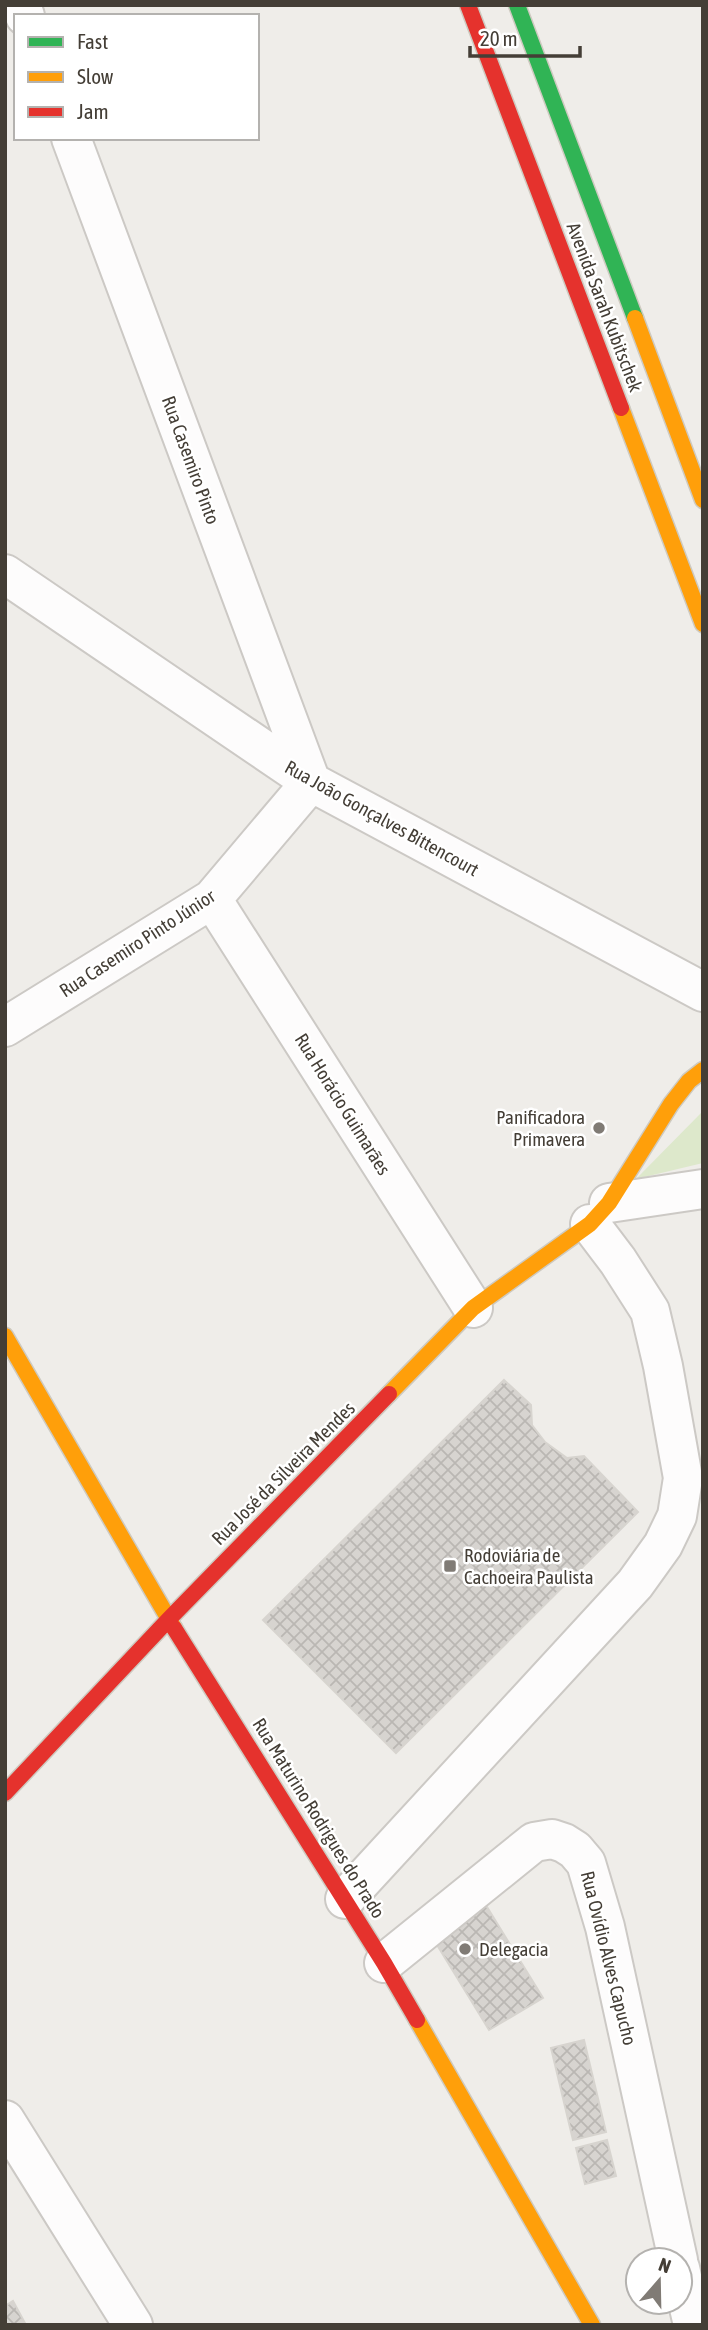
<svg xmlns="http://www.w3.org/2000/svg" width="708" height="2330" viewBox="0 0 708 2330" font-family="'Asap Condensed',sans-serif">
<defs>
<pattern id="building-cross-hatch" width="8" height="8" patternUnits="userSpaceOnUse" patternTransform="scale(1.75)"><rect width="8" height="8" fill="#d7d4d0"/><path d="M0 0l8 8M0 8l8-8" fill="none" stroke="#bab7b3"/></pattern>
</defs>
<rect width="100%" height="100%" fill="#efede9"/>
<path fill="#dde8cb" d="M703,1111V1163L636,1179Z"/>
<path fill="url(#building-cross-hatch)" stroke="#d7d4cf" stroke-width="2" d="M504,1380L531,1405L532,1425L545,1442L567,1458L584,1456L638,1512L396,1753L263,1620Z
M484,1902L543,1998L489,2030L431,1935Z
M584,2040L606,2132L573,2140L551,2048Z
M607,2140L616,2176L585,2184L576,2148Z
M13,2301L26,2325H5V2306Z"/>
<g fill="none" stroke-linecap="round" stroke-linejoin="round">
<g stroke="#ccc9c5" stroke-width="42">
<path id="street" d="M21,5L25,16
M71,138L311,782
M5,574L311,782L703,992
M212,899L473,1308
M5,1027L212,899L311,782
M609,1203L703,1189
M345,1899L635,1584L663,1545L677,1516L683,1478L663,1366L650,1311L618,1261L590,1224
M384,1963L534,1842L552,1839L564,1843L575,1850L586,1863L605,1927L678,2260
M5,2120L133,2325
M680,2268L693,2325"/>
</g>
<g stroke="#cecac0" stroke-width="19">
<path id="fast" d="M517,5L635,318"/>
</g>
<g stroke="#cecac0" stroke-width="19">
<path id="slow" d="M635,318L703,500
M621,408L703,624
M5,1336L174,1628
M389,1394L473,1308L590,1224L609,1203L671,1104L689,1081L703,1070
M417,2020L592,2325"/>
</g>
<g stroke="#cecac0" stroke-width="19">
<path id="jam" d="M468,5L621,408
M174,1628L384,1963L417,2020
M5,1793L169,1619L389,1394"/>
</g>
<use href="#street" stroke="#fdfcfc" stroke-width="38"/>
<use href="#fast" stroke="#30b455" stroke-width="16"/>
<use href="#slow" stroke="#ff9f0a" stroke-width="16"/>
<use href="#jam" stroke="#e5322d" stroke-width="16"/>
</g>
<g fill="#807b75" stroke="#fff" stroke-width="2.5">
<circle cx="599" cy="1128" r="7"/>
<rect x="443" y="1559" width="14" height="14" rx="3.5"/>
<circle cx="465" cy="1949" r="7"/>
</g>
<g text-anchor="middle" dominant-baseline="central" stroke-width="5" stroke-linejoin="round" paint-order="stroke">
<g font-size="19" fill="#443e36" stroke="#fff">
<text transform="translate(605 307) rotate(69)">Avenida Sarah Kubitschek</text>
<text transform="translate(191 460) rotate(70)">Rua Casemiro Pinto</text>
<text transform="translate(382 818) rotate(29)">Rua João Gonçalves Bittencourt</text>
<text transform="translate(137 943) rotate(-33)">Rua Casemiro Pinto Júnior</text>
<text transform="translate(343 1104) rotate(58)">Rua Horácio Guimarães</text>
<text transform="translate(283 1473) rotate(-45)">Rua José da Silveira Mendes</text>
<text transform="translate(319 1818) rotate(58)">Rua Maturino Rodrigues do Prado</text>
<text transform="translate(609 1958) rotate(76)">Rua Ovídio Alves Capucho</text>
</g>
<g font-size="19" fill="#443e36" stroke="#fff" text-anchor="start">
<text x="585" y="1117" text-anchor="end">Panificadora<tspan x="585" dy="22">Primavera</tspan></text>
<text x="464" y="1555">Rodoviária de<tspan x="464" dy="22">Cachoeira Paulista</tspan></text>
<text x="479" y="1949">Delegacia</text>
</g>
</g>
<rect width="708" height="2330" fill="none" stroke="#443e36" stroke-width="14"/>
<rect x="14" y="14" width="245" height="126" fill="#ffffff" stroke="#b4b2af" stroke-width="2"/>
<rect x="28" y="37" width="35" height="10" fill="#30b455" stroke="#b4b2af" stroke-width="2"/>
<text x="77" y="49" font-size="21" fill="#443e36">Fast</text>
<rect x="28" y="72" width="35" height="10" fill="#ff9f0a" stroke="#b4b2af" stroke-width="2"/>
<text x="77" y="84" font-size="21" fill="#443e36">Slow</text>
<rect x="28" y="107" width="35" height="10" fill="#e5322d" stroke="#b4b2af" stroke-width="2"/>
<text x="77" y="119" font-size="21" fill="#443e36">Jam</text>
<g transform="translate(659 2281) rotate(20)"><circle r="33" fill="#ffffff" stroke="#b4b2af" stroke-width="2"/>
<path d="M0-5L12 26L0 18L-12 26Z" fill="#807b75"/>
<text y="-10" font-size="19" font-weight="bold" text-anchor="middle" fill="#443e36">N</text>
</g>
<path d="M470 46v10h110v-10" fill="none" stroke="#443e36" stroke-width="3.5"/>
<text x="480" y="46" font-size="21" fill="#443e36" stroke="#ffffff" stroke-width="5" paint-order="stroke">20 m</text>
</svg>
